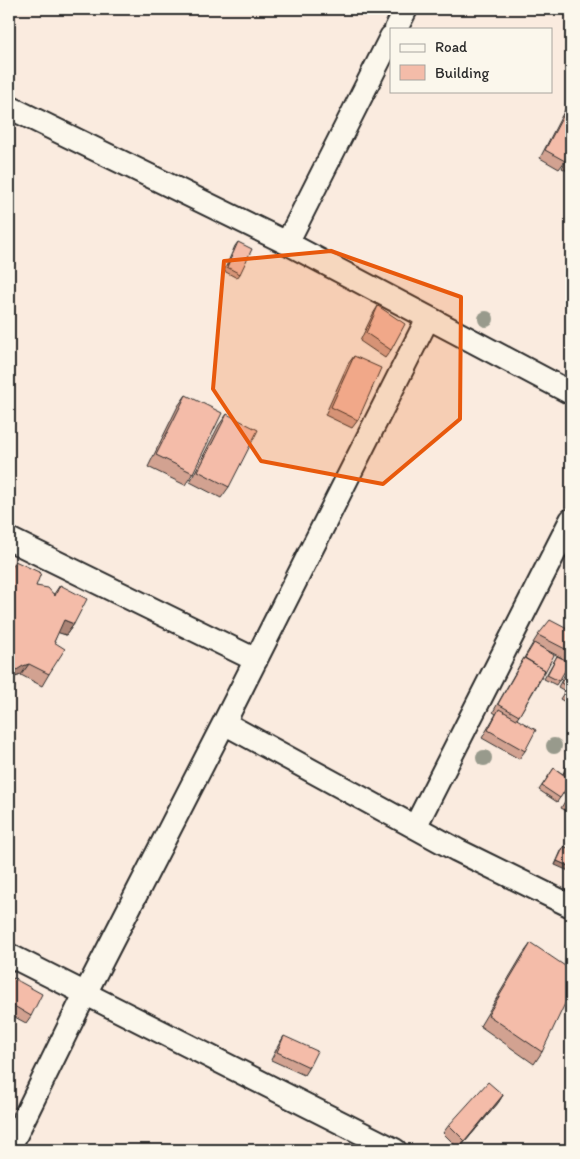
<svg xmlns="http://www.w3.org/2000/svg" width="580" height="1159" viewBox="0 0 580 1159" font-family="Itim,sans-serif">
<rect width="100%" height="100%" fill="#faebdf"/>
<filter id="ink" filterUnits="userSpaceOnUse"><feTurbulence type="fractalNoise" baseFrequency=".02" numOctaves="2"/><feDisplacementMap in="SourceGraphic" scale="10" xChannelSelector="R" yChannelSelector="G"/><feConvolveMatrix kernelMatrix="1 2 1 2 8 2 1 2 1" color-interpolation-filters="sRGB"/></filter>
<g filter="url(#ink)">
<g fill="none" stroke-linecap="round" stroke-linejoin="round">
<g stroke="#2b2b2b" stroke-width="26">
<path id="minor" d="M396,29L406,9
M9,107L287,243L571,393
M287,243L391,37
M9,539L256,660
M224,723L457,850L571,906
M415,827L571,520
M9,955L395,1150
M9,1149L85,994L224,723L428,318"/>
</g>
<use href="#minor" stroke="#fbf7ec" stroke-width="22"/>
</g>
<g fill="#989a8c">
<circle cx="486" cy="319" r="8"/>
<circle cx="554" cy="746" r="8"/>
<circle cx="484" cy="758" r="8"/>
</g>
<path fill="#d2a291" stroke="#2b2b2b" d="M571,98V148L565,161L559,169L540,158Z
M571,151V173L562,168Z
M238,242L240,274L237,278L224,271L235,246Z
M378,306L391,350L385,358L360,341L373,314Z
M354,356L358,420L352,428L325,415L348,364Z
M186,395L193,473L185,485L148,467L178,406Z
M227,414L229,487L221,498L190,482L219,425Z
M15,561L36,586L54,594L60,585L74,624L66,635L58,632L54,642L49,674L42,686L21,675L15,677L9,682V570Z
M571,631V701L569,704L560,699L565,691L558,687L571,663L570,662L556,685L544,679L557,656L562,658L535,644L545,672L517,719L525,751L519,759L482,738L496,714L493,712L519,666L524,658L533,643L538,635Z
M571,753V782L557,802L539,790L554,768L563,774Z
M571,791V813L561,808Z
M564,846L571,850L555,865L561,851Z
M531,943L542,1052L534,1064L480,1026L523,954Z
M13,978L31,1016L26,1023L9,1014V984Z
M284,1036L309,1067L304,1075L271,1060L279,1044Z
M503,1095L498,1103L459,1149L443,1133L449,1125Z"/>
<path fill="#ab8476" stroke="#2b2b2b" d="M64,620L74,624L66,635L56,632Z
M29,664L21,675L15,677L9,682V669Z
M566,770L571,772V782L561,778Z
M557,861L571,867V872L555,865Z
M503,1095L498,1103L459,1149L465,1141Z"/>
<path fill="#f4bca9" stroke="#2b2b2b" d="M571,101V148L565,161L545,150Z
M571,154V162L568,160Z
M238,242L252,249L240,274L227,267Z
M378,306L405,324L391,350L366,333Z
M354,356L381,368L358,420L331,407Z
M186,395L222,413L193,473L156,455Z
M227,414L258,430L229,487L198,471Z
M15,561L41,573L36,586L48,588L55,596L60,585L87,599L74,624L64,620L54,642L65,649L49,674L29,664L23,666L15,671L9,669V603L12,596L9,594V574Z
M550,620L571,631V652L538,635Z
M534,643L554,655L545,672L544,671L545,670L525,658Z
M557,656L570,662L559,681L547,675Z
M524,658L545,670L519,716L498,704Z
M571,664V689L561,683Z
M566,690L571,694V700L563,694Z
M499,709L536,730L525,751L488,730Z
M571,759V772L566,770Z
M554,768L571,780V781L560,798L542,786Z
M571,792V802L567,800Z
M564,846L571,850V867L557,861Z
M531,943L571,970V991L542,1052L488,1015Z
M13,978L42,994L31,1016L9,1003V985Z
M284,1036L317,1051L309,1067L277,1052Z
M488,1082L503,1095L465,1141L449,1125Z"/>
</g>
<path fill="#e8590c" fill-opacity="0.2" stroke="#e8590c" stroke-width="4" stroke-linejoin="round" d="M331,251L461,297L460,419L383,484L261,461L213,389L224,261Z"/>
<rect width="580" height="1159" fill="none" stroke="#fbf7ec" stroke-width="30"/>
<rect x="15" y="15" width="550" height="1129" fill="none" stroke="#2b2b2b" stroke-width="2" filter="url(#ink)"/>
<rect x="390" y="28" width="162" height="65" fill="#fbf7ec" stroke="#a8a59f"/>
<rect x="400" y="44" width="25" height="8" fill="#fbf7ec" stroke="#a8a59f"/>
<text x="435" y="52" font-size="15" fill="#2b2b2b">Road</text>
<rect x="400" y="65" width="25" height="15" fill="#f4bca9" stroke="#a8a59f"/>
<text x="435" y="78" font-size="15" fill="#2b2b2b">Building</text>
</svg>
